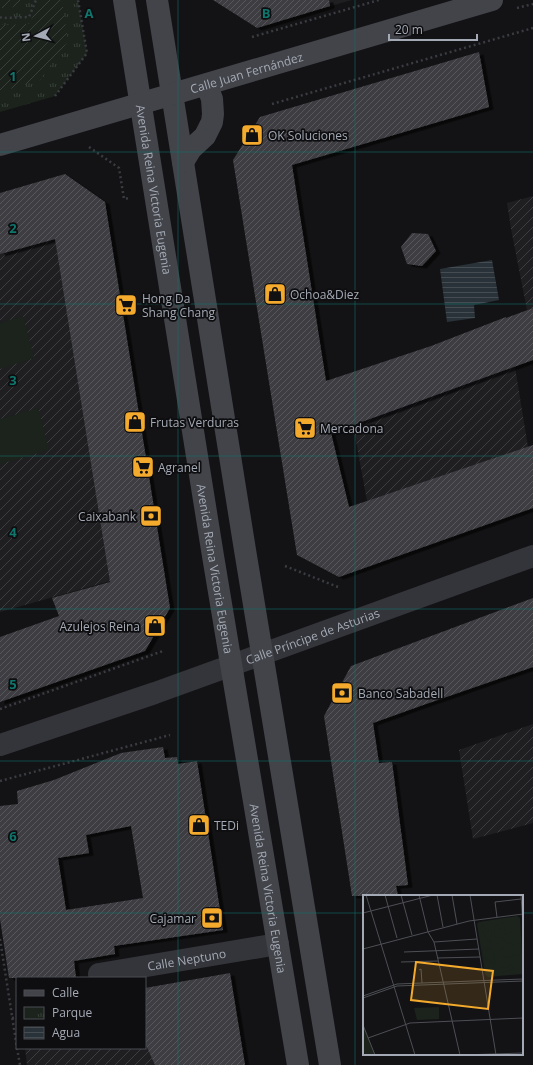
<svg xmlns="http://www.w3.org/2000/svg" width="533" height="1065" viewBox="0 0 533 1065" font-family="'Open Sans',sans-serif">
<defs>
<pattern id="industrial-furrows" width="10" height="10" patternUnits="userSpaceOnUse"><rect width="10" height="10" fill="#1f1f22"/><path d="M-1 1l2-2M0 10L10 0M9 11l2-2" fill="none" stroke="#3d3d40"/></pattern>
<pattern id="park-tufts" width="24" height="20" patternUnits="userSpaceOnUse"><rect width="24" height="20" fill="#1b231c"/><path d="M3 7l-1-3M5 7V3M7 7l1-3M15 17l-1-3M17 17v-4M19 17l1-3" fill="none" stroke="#39403b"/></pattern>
<pattern id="garden-furrows" width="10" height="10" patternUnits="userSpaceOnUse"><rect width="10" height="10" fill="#1b231c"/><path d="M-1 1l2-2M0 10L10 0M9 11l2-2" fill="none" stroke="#39403b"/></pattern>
<pattern id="water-rules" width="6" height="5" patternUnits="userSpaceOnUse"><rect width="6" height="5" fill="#293239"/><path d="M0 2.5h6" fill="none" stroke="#454d53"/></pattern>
<pattern id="building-hatch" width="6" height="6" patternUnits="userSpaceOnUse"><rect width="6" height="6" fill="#3d3e42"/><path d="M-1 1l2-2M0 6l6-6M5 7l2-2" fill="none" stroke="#56575b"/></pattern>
<filter id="shadow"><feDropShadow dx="4.5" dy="2.5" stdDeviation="0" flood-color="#0009"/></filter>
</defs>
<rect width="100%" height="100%" fill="#131315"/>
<path fill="#1f1f22" d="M316,0H352L317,10Z"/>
<path fill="url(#industrial-furrows)" d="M533,196V308L527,310L511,229L507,203Z
M52,218L110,581L0,612V254Z
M515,367L528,447L367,501L353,425Z
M533,724V823L473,839L459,750Z
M145,1023L155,1065H27L25,1048H145Z"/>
<path fill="url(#park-tufts)" d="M0,0H78L87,53L55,96L0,112Z"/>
<path fill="url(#garden-furrows)" d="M0,0H22L21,3L7,10L0,7Z
M41,0H62L68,41L40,80L0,92V24L5,25L29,24Z"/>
<path fill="#1b231c" d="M23,316L34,358L0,369V323Z
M38,408L49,450L0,464V419Z"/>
<path fill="url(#water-rules)" d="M492,260L499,300L474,305L475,318L447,322L440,269Z"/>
<path fill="url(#building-hatch)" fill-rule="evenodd" filter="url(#shadow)" d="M213,0H329L330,6L257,28Z
M479,52L489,107L292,165L326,381L431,346L506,317V318L533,308V360L331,433L349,507L533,445V508L339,577L297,555L233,160L260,117Z
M65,174L105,202L170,608L145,651L0,702V637L59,616L52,598L110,582L55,239L0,254V193Z
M412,233L428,234L436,251L422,266L407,264L401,247Z
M533,598V667L426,704L373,723L379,763L392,762L408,885L396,886L398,896H352L324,716L351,666Z
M163,747L165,758L177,757L178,764L197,761L223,930L114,946L115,954L74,961L76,978H9L0,919V806L18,804L17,791L54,780L121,753ZM131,826L143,898L66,910L58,858L89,853L86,835Z
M230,973L245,1065H155L145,1043V988Z"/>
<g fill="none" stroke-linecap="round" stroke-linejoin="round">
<path stroke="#3a3c41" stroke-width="2.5" stroke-dasharray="2 3" stroke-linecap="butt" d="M517,8L533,4
M0,17L2,18L29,17L36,0
M252,37L379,0
M55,96L87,53L78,0
M272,104L533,28
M89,147L119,168L124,199L129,198
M285,566L338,587
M0,709L163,651
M0,781L170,735
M0,939L17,1048
M12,1018L17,1017
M17,1048L20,1065"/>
<g stroke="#34353a" stroke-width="22">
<path id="s1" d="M0,745L155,693L533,556"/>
<path id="s2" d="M100,978L99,974L278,944"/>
</g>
<g stroke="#42444a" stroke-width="22">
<path id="s3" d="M124,0L213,556L298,1065"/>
<path d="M157,0L245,550L330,1065"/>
<path id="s4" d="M0,145L492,0"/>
<path d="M183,162L191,149L205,136L212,122L213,114L212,99L209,91L203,86"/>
</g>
</g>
<path fill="none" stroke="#0f766e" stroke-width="1" stroke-opacity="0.55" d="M178,0V1065M355,0V1065M0,152H533M0,304H533M0,456H533M0,609H533M0,761H533M0,913H364M522,913H533"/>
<defs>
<g id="shop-square" transform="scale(1.15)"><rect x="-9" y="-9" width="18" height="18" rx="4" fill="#f4aa2c" stroke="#0e0e10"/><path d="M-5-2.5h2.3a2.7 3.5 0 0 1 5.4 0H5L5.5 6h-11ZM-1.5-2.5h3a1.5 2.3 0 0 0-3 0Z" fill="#111"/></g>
<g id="supermarket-square" transform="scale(1.15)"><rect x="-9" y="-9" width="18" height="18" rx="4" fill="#f4aa2c" stroke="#0e0e10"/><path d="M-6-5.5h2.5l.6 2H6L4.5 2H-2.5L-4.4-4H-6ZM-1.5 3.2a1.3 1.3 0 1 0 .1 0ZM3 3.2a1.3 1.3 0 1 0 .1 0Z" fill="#111"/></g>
<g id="bank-square" transform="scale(1.15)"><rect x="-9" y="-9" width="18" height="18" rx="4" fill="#f4aa2c" stroke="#0e0e10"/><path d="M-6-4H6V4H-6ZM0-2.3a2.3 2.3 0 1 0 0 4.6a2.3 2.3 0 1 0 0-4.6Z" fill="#111"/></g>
</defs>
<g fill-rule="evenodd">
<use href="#shop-square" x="252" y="135"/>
<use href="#shop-square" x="275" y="294"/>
<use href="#supermarket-square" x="126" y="305"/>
<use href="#shop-square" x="135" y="422"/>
<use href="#supermarket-square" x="305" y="428"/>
<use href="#supermarket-square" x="143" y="467"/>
<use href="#bank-square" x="151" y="516"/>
<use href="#shop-square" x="155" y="626"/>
<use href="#bank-square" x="342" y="693"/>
<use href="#shop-square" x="199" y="825"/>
<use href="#bank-square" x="212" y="918"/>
</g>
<g text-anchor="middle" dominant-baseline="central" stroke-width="3.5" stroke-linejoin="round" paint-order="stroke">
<g font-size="12" fill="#a4aab5" stroke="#0e0e10">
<text stroke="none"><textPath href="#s4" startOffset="257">Calle Juan Fernández</textPath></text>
<text stroke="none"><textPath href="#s3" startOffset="192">Avenida Reina Victoria Eugenia</textPath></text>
<text stroke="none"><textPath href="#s3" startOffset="576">Avenida Reina Victoria Eugenia</textPath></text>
<text stroke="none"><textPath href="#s1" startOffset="331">Calle Príncipe de Asturias</textPath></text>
<text stroke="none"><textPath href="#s3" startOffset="900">Avenida Reina Victoria Eugenia</textPath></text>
<text stroke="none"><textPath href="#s2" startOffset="93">Calle Neptuno</textPath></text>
</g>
<g font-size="12" fill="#a4aab5" stroke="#0e0e10" text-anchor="start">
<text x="268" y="135">OK Soluciones</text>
<text x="290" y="294">Ochoa&amp;Diez</text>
<text x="142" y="298">Hong Da<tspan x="142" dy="14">Shang Chang</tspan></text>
<text x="150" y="422">Frutas Verduras</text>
<text x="320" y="428">Mercadona</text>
<text x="158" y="467">Agranel</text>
<text x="136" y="516" text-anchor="end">Caixabank</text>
<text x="140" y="626" text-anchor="end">Azulejos Reina</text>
<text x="358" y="693">Banco Sabadell</text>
<text x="214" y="825">TEDi</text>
<text x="196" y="918" text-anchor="end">Cajamar</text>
</g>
</g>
<g transform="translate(363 895)">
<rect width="160" height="160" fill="#131315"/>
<path d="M154,21L157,23L160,79L125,82L122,79L114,29L116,27Z" fill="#1b231c"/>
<path d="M141,27L142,36L136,33L135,35L137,39L153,37V44L147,48L144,49L140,43L132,42L131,32ZM120,30L123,35L129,36L127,48L120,39L118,33ZM157,47L158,60L152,61L147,57V51ZM124,52L122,64L132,70L128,78H135V80L123,78L119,54ZM141,52H145L150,61L146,63L138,60L137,55ZM127,53L129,54L133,69L123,63V56ZM148,69L152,71L151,74L137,78V72L143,73ZM0,130L12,160H2L0,154Z" fill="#1b231c"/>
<path d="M76,112V124L54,125L51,113Z" fill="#1b231c"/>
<path fill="none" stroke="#4d4f55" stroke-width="1" d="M3,0L52,160M22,0L34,43M38,0L49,40M56,0L65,37L71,47L97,160M74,0L80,32M89,0L94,29M107,0L133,160M158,0L160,30M0,18L70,0M134,22L132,7L158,4M71,47L114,44M0,54L106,26L160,19M41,57L116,54M74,63L117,62M38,67L75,66M56,75L58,74L59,88M0,101L34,89L160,84M0,103L34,91L160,86M0,130L12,160M5,143L47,128L160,123M99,160L160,158"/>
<path fill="#f4aa2c" fill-opacity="0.15" stroke="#f4aa2c" stroke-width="2" d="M53,67L130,76L125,114L48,105Z"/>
<rect width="160" height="160" fill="none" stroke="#a4aab5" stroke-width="2"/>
</g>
<g font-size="13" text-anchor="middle" font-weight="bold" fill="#0f766e" stroke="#0e0e10" stroke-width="3.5" stroke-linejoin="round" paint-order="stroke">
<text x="89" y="18">A</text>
<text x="266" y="18">B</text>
<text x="13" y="81">1</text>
<text x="13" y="233">2</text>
<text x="13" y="385">3</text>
<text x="13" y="537">4</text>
<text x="13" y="689">5</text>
<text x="13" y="841">6</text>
</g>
<rect x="16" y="977" width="130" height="72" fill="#0e0e10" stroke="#4a4c52"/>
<rect x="24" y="990" width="20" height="6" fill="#42444a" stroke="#4a4c52"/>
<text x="52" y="997" font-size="12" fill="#a4aab5">Calle</text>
<rect x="24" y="1007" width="20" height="12" fill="url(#park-tufts)" stroke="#4a4c52"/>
<text x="52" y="1017" font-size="12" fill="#a4aab5">Parque</text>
<rect x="24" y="1027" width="20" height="12" fill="url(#water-rules)" stroke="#4a4c52"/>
<text x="52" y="1037" font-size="12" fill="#a4aab5">Agua</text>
<g transform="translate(36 36) rotate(263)" stroke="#0e0e10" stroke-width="3" paint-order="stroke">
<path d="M0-3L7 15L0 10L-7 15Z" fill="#a4aab5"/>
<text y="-6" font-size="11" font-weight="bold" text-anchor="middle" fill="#a4aab5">N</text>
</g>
<path d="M389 34v6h88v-6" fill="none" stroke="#a4aab5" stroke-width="2"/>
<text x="395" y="34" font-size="12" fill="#a4aab5" stroke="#0e0e10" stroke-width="3" paint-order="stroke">20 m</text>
</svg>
